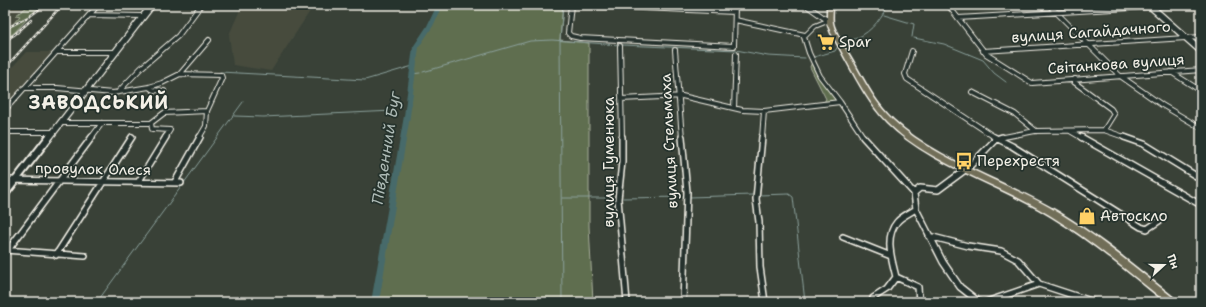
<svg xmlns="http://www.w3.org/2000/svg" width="1206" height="307" viewBox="0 0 1206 307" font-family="'Shantell Sans',sans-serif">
<rect width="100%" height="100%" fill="#394137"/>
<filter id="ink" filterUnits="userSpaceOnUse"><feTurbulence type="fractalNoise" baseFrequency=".025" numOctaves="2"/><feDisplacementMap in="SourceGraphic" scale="8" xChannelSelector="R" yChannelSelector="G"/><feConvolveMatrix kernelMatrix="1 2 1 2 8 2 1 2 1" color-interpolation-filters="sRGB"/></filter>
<g filter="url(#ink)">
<path fill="#464b3e" d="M5,5H30L17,14L20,16L5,33Z
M242,5H314L271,71L233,65L229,35Z
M26,52H57L5,110V75Z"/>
<path fill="#5f6e50" stroke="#aab09c" d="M30,5H45L30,16L14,33L5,39V33L20,16L16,15Z
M440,5H563L560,40L589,43V226L593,302H375L407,116L416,47L430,26Z
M812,62L836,99V101L824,102L826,99L810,67Z"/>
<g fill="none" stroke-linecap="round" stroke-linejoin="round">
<path stroke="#8ca19c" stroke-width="1" d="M884,15L914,24L912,37
M914,38L944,44L983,60L994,73L1006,82
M849,41C869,35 878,23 888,5
M622,45L736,50L768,56L805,58
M814,57L835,51L838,46
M220,72L365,80L413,66
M423,72L530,41L552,40L619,45
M412,74L420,73
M234,116L263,117L394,111
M759,195L789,194L793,197L805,302
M690,197L752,195
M562,198H616
M623,198L683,197
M97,302L243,102
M562,302L560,40L563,5"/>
<path fill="#466b6a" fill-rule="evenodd" d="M437,5H443L433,26L419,47L410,116L379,302H371L404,116L413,47L427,26Z"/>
<g stroke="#f4f1e8" stroke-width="6">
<path id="street-far1" d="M571,5L568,33L571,36L580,38L734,46L735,5
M571,5L735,12
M806,5L827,20
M948,5L986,54L1032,83L1201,70
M1049,5L1119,75L1162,105L1201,128
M90,15L143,16
M958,18L1181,5
M735,20L805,35
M830,20L815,26L804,37L809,53L820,76L840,102L864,138
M620,46L622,138
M675,50L682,138
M912,51L905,74L907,79L996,138
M983,51L1201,37
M57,52H116
M1171,72L1201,91
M180,74L209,40
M1075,79L1074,82L1111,109L1114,114L1104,130L1127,138
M149,87L153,90L164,91
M24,88H57L113,93L149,87L162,83L180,74L221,75L222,78L207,111L206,126L199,138
M119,91L141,68L178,36L201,5
M972,92L1015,114L1036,131
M621,99L682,96L742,110L764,111L840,102
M734,108L736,54
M5,110L98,5
M61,123H151
M151,123L164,113L207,111
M151,123L152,129L170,130L165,138
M1070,131L1082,138
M5,132H54
M91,138L102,123
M762,138L764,111
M999,138L1035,131L1104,130"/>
</g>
<g stroke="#f4f1e8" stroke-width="8">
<path id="street" d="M622,137V162L618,199L627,302
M682,137L687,192L683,302
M762,137L756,199L759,222L760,267L765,302
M863,137L914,193L916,209L943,262L960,287L979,302
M994,137L1012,146L1141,227L1147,229L1159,221
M1081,137L1201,205
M1124,137L1144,144L1201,179
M5,180L181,183
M139,181L166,137
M175,182L200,137
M914,193L920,188L938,190L969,167L996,139L1002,137
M929,236L968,246L1001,251L1018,260L1039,284
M843,237L891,256
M5,250L85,256
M8,250L92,137
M56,255L132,137
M896,277L918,287L919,302
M872,302L873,298L887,289L896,277C892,260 884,237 897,222C902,216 910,213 916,209
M986,302L1039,284L1094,302"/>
</g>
<g stroke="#f4f1e8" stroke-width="8">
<path id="secondary-far1" d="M1149,5L1201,51
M49,138L152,5"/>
</g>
<g stroke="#f4f1e8" stroke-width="10">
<path id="secondary" d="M5,194L49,137"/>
</g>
<g stroke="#f4f1e8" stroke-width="3">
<path id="primary" d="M827,5H833C833,11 832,18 833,23C835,34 848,52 854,63C865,83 876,104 893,120C938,162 1009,182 1061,214C1102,239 1138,270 1175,299L1176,302H1166C1125,269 1085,235 1039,209C992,182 925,161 887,122C863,97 849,63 831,33L827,23Z"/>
</g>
<use href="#street-far1" stroke="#26332d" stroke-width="4"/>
<use href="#street" stroke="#26332d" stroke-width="5"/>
<use href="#secondary-far1" stroke="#26332d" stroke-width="5.5"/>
<use href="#secondary" stroke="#26332d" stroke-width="6"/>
<use href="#primary" fill="#716e59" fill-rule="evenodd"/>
<g stroke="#f4f1e8" stroke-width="2.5">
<path id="rail" d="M5,29L30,16L45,5
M14,35L31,20
M5,41L18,32
M5,68L62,5"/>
</g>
<use href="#rail" stroke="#26332d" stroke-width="1" stroke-dasharray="2.5" stroke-linecap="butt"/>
</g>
</g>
<defs>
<g id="supermarket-bare" transform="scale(1.38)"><path d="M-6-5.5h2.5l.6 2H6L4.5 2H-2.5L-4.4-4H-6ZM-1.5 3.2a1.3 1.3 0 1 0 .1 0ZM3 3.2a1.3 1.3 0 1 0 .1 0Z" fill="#ffd166" stroke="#26332d" stroke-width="2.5" paint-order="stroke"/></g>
<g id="bus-bare" transform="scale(1.38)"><path d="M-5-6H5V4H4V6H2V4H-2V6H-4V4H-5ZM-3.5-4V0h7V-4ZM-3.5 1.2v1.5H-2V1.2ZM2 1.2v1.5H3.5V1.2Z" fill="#ffd166" stroke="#26332d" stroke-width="2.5" paint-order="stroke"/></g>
<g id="shop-bare" transform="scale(1.38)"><path d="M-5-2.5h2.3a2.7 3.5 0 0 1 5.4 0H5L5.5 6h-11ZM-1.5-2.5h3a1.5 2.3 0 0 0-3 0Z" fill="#ffd166" stroke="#26332d" stroke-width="2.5" paint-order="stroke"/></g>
</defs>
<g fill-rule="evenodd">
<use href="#supermarket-bare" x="826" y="42"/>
<use href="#bus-bare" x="964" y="161"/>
<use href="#shop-bare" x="1087" y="216"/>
</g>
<g text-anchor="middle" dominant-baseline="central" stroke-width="3.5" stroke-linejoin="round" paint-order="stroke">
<g font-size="15" fill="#f4f1e8" stroke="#26332d">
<text transform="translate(1091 32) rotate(-4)">вулиця Сагайдачного</text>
<text transform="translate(1116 64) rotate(-4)">Світанкова вулиця</text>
<text transform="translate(669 141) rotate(-93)">вулиця Стельмаха</text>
<text transform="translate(609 162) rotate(-90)">вулиця Гуменюка</text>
<text transform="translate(93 169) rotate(1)">провулок Олеся</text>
</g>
<g font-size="15" fill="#f4f1e8" stroke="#26332d" text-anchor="start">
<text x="839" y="42">Spar</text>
<text x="977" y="161">Перехрестя</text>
<text x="1100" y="216">Автоскло</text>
</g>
<g font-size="16" font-style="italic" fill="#aebbb6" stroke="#26332d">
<text transform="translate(386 148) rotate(-81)">Південний Буг</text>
</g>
<g font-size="19" font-weight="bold" letter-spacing="1" fill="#f4f1e8" stroke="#26332d">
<text x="99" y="102">ЗАВОДСЬКИЙ</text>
</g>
</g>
<rect width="1206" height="307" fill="none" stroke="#26332d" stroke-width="20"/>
<rect x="10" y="10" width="1186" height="287" fill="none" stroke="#f4f1e8" stroke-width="1.5" filter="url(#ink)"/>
<g transform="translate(1164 265) rotate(69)" stroke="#26332d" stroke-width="3" paint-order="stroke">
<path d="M0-3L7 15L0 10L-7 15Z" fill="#f4f1e8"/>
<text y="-6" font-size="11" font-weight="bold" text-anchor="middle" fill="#f4f1e8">Пн</text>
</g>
</svg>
